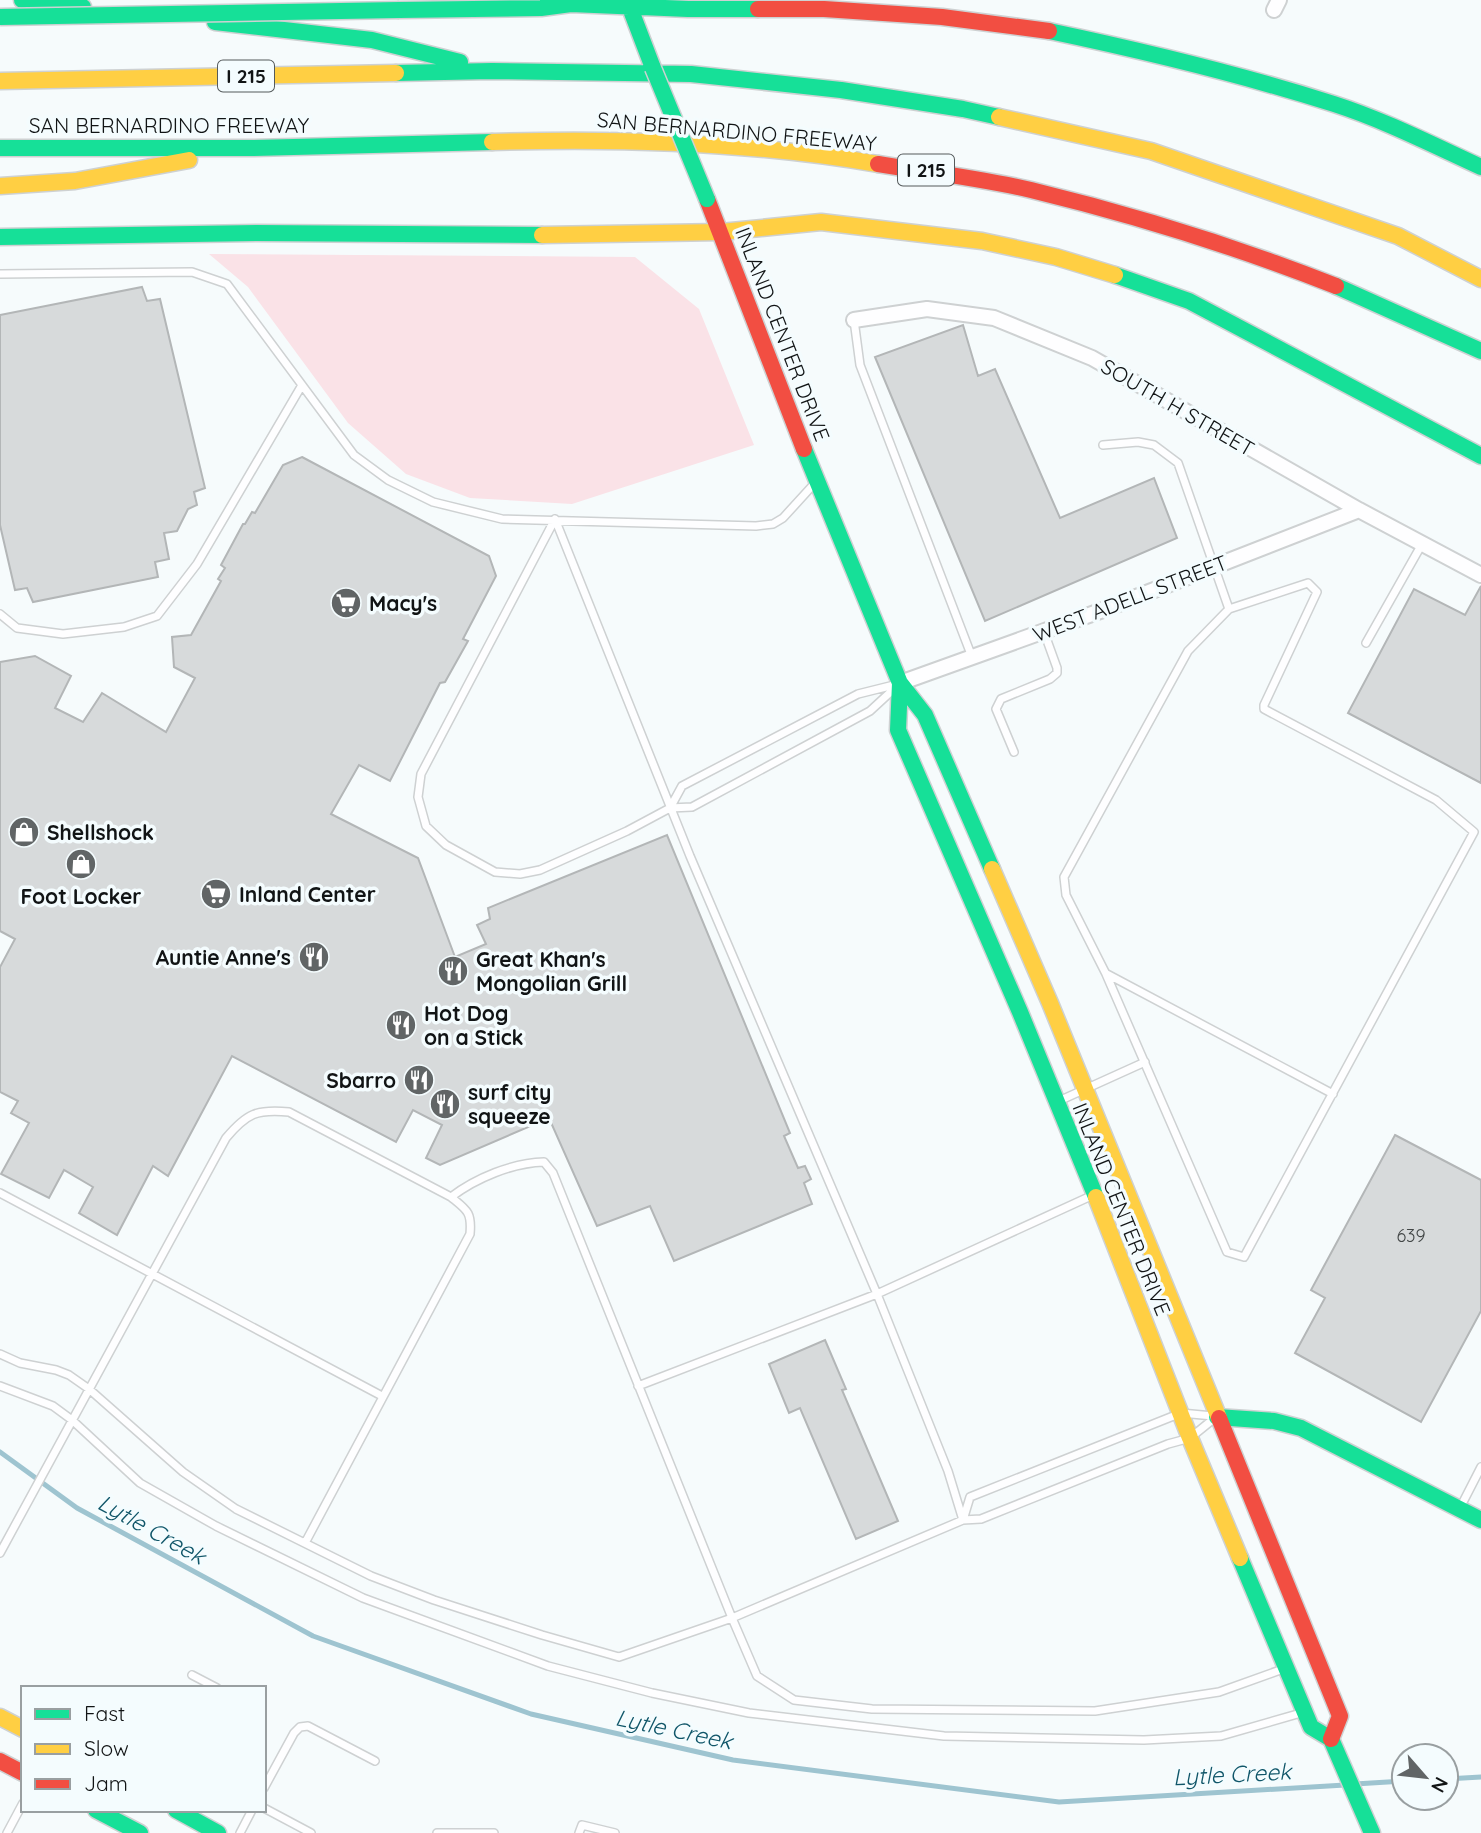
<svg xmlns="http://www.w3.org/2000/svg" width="1481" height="1833" viewBox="0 0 1481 1833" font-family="Quicksand,sans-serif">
<rect width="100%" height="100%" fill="#f6fbfc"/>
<path fill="#fae2e7" d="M209,254L635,257L699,309L754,445L572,504L470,498L406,474L348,423L248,287Z"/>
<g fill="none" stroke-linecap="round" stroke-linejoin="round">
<path stroke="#9ec4d0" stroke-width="5" d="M0,1452L77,1508L313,1636L531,1714L733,1760L1059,1802L1345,1785
M1446,1779L1481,1777
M1355,1784L1404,1781"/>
</g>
<path fill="#d7dadb" stroke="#b3b6b7" stroke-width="2" d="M142,287L147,301L160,299L205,488L194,492L197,505L188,509L177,531L164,533L169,559L155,562L158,577L33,602L27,588L15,590L0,525V315Z
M963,325L978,376L995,369L1060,518L1154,478L1177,538L985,621L875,357Z
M302,457L489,556L496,576L463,639L468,641L445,682L440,683L390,781L359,765L331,814L418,858L455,957L486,944L477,925L490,919L488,908L667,835L790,1133L784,1136L798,1168L805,1166L811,1179L804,1183L812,1204L674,1261L650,1206L597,1226L549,1118L440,1165L426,1158L442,1125L413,1110L396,1142L232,1056L168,1176L153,1166L117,1235L79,1213L93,1187L64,1170L49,1198L1,1174L29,1123L11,1113L18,1101L0,1092V967L15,939L0,931V662L35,656L71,676L55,708L83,722L102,693L166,732L195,678L174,667L172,637L191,635L221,581L218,579L225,568L221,565L243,524H245L252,512L255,513L283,465Z
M1481,586V783L1348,713L1414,589L1465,615Z
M1395,1135L1481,1180V1311L1421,1422L1295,1353L1325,1298L1311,1290Z
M825,1340L846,1389L842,1390L898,1521L856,1539L800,1408L789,1413L769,1364Z"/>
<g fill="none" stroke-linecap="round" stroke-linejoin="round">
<g stroke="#ced1d2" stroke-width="10">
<path id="lane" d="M0,274L192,272L227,284L354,455L388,480L433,502L502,519L756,526L773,524L783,518L814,484
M854,320L860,365L972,657
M1103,445L1138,442L1154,445L1178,463L1229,609L1188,651L1064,877L1066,895L1106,974L1227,1252L1244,1257L1474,832L1436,800L1264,709V705L1317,592L1308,583L1229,609
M555,519L690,856L877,1294L1091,1196
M555,519L421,774L418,797L426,826L446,845L495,872L520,874L540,870L627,831L670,808L692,807L870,711L896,687
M0,614L17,628L63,634L124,627L157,616L197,564L302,385
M1366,643L1422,544
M1014,752L996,709L1001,699L1050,679L1057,673V668L1044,632
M670,808L682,786L858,694L898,684
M1107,974L1333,1094
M1061,1100L1145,1062
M0,1193L382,1396
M451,1197C476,1178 512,1163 544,1162L553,1173L732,1618L963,1520L981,1519L1168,1444L1190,1438L1216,1417
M0,1354L20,1363L56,1370L69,1375L89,1389L183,1472L236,1509L371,1576L434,1600L542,1635L619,1657L732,1618L757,1676L794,1700L872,1709L1095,1711L1219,1692L1283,1669
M0,1386L53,1406L72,1420L140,1483L216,1526L363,1598L548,1666L652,1693L749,1713L944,1736L1144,1740L1221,1736L1301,1713
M638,1386L877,1294L948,1471L963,1520
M1460,1508L1481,1467
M963,1520L970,1497L1181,1413L1213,1416
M0,1553L226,1138C247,1113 257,1109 289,1112L451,1197C467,1210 472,1212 470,1234L305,1543
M192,1675L217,1688
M264,1788L294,1733L300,1727L308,1726L375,1761
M264,1808L311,1833
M7,1833L23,1803
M240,1833L252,1810
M437,1833H494
M579,1833L582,1825L615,1833"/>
</g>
<g stroke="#ced1d2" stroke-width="18">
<path id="street" d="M1274,10L1279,0
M854,320L927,309L994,318L1092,358L1359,510L1481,575
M900,683L1103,610L1359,510"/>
</g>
<g stroke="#ced1d2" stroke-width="19">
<path id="fast" d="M22,0L83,7
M627,0L653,68
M399,10L541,8L571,4L688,9H758
M215,22L372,40L460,62
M1049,31C1144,51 1240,74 1334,104C1384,120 1433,145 1481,167
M396,73L492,71L691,74L841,90L963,109L999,117
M0,148H253L492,142
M0,237L257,233L542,235
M1115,275L1189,301L1481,456
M1336,286L1481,351
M804,449L900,683L925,715L992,869
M900,683L898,730L1020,1012L1096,1197
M1217,1417L1274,1421L1301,1428L1481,1520
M1240,1558L1311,1727L1331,1739L1372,1833
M96,1810L140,1833
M176,1810L218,1833"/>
</g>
<g stroke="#ced1d2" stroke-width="19">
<path id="slow" d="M0,81L396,73
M999,117L1151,151L1398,236L1481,279
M492,142C620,138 751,142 878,164
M0,186L75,181L189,160
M542,235L721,232L821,222L982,241L1056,257L1115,275
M992,869L1050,1003L1219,1418
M1096,1197L1190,1438L1240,1558
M0,1717L23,1729"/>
</g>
<g stroke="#ced1d2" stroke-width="19">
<path id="jam" d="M758,9H824L942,17L1049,31
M878,164C928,172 981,178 1031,190C1134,215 1237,247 1336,286
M707,199L804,449
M1219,1418L1340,1716L1331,1739
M0,1761L23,1773"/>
</g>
<use href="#lane" stroke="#fefeff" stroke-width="7"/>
<use href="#street" stroke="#fefeff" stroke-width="14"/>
<use href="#fast" stroke="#16e098" stroke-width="16"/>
<use href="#slow" stroke="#ffcf43" stroke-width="16"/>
<use href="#jam" stroke="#f24e42" stroke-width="16"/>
<g stroke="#ced1d2" stroke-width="19" stroke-linecap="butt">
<path id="fast-bridge" d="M0,17L399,10
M653,68L707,199"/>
</g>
<use href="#fast-bridge" stroke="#16e098" stroke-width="16"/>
</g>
<defs>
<g id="supermarket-disc" transform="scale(1.575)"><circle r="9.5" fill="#616566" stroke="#f4fcfe"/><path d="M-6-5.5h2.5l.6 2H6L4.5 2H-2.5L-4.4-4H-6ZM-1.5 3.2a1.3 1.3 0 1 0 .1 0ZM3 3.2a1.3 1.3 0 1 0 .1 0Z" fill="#fff"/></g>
<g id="shop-disc" transform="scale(1.575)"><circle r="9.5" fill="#616566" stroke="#f4fcfe"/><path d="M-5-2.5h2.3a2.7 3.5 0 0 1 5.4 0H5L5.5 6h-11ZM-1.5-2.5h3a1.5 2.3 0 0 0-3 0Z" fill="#fff"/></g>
<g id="restaurant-disc" transform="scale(1.575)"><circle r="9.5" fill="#616566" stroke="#f4fcfe"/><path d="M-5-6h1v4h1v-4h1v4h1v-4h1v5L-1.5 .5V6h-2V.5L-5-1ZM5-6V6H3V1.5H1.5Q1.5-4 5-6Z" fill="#fff"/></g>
</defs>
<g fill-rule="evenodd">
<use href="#supermarket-disc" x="346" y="603"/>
<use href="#shop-disc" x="24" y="832"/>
<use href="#shop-disc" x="81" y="864"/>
<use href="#supermarket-disc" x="216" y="894"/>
<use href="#restaurant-disc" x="314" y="957"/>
<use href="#restaurant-disc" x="453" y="971"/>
<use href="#restaurant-disc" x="401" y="1025"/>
<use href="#restaurant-disc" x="419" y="1080"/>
<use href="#restaurant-disc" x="445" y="1104"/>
</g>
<g text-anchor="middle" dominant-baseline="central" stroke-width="7" stroke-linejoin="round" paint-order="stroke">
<g font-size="18" fill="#424646">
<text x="1411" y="1235">639</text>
</g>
<g fill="#f4fcfe" stroke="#555a5b" stroke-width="2">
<rect x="218" y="60.5" width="56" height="31" rx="5"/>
<rect x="898" y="154.5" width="56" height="31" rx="5"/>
</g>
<g font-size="19" font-weight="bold" fill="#111415">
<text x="246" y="76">I 215</text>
<text x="926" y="170">I 215</text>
</g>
<g font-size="21" fill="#111415" stroke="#f4fcfe">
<text x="169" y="125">SAN BERNARDINO FREEWAY</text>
<text transform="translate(737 131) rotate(5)">SAN BERNARDINO FREEWAY</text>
<text transform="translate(783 334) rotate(69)">INLAND CENTER DRIVE</text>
<text transform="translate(1178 407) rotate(30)">SOUTH H STREET</text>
<text transform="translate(1130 598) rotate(-21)">WEST ADELL STREET</text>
<text transform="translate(1122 1209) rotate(68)">INLAND CENTER DRIVE</text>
</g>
<g font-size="21" font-weight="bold" fill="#111415" stroke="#f4fcfe" text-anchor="start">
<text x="369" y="603">Macy's</text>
<text x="47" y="832">Shellshock</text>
<text x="239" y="894">Inland Center</text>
<text x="81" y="896" text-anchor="middle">Foot Locker</text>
<text x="291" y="957" text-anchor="end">Auntie Anne's</text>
<text x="476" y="959">Great Khan's<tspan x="476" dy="24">Mongolian Grill</tspan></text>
<text x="424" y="1013">Hot Dog<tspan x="424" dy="24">on a Stick</tspan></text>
<text x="396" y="1080" text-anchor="end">Sbarro</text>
<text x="468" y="1092">surf city<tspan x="468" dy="24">squeeze</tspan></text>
</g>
<g font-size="23" font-style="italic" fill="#105669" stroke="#f4fcfe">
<text transform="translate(152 1529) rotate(29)">Lytle Creek</text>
<text transform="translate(674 1729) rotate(12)">Lytle Creek</text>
<text transform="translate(1232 1774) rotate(-3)">Lytle Creek</text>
</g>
</g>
<rect x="21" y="1686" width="245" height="126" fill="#f4fcfe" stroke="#999fa1" stroke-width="2"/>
<rect x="35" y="1709" width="35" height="10" fill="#16e098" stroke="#999fa1" stroke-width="2"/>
<text x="84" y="1721" font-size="21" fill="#111415">Fast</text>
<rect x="35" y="1744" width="35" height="10" fill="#ffcf43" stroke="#999fa1" stroke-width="2"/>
<text x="84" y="1756" font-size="21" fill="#111415">Slow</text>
<rect x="35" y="1779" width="35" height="10" fill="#f24e42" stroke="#999fa1" stroke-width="2"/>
<text x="84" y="1791" font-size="21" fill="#111415">Jam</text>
<g transform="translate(1425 1777) rotate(118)"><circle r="33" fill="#f4fcfe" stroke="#999fa1" stroke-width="2"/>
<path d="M0-5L12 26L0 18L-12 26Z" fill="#616566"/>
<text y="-10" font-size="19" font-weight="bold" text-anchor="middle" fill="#111415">N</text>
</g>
</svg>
